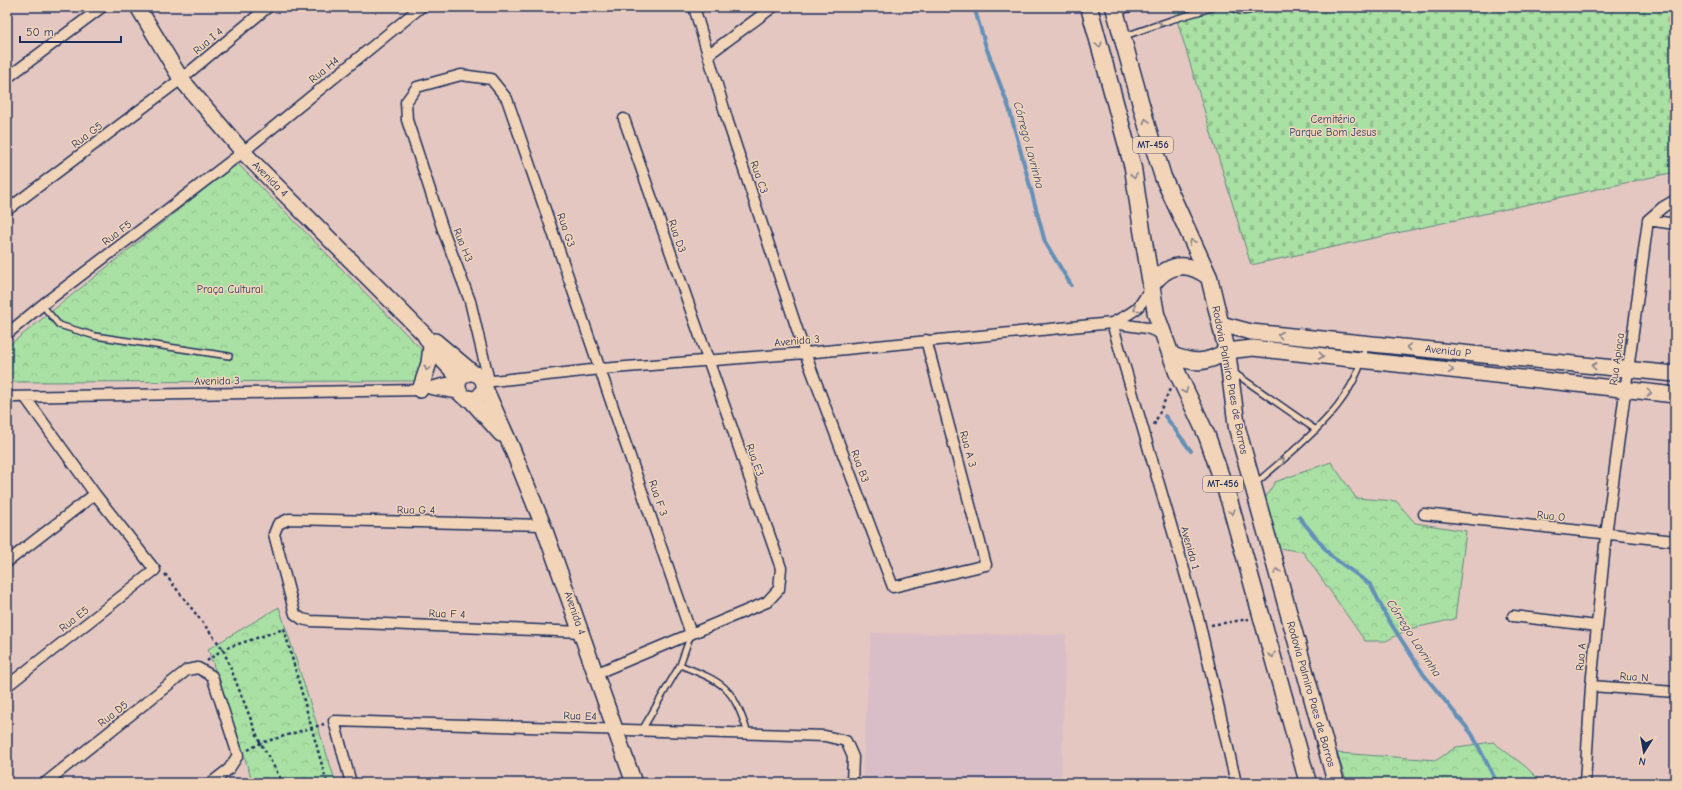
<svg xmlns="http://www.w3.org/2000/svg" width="1682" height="790" viewBox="0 0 1682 790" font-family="'Comic Neue',sans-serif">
<defs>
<pattern id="forest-crowns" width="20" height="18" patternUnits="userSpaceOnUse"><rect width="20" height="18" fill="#a9e0a3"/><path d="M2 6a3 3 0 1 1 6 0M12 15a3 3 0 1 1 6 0" fill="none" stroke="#91c08f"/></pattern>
<pattern id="cemetery-stones" width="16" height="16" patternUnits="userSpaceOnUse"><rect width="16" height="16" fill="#a9e0a3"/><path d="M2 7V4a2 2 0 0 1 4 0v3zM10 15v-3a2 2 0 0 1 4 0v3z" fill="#91c08f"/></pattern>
</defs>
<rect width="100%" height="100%" fill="#e4c7c1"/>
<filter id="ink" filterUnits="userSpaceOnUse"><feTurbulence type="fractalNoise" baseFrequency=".025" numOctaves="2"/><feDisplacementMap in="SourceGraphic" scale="8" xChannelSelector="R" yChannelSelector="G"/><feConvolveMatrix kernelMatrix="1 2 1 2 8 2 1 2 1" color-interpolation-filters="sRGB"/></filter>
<g filter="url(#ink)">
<path fill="#dabec7" d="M871,633L1066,635L1061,783H862Z"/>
<path fill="url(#forest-crowns)" stroke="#628880" d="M237,163L422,350L424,357L416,381L7,382V347Z
M1331,462L1356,498L1396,501L1415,523L1466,531L1455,619L1409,629L1386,641H1365L1303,552L1279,548L1264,500L1275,482Z
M279,607L336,783H253L208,649Z
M1493,742L1525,766L1542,783H1347L1337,753L1437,760L1456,747Z"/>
<path fill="url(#cemetery-stones)" stroke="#628880" d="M1173,7H1675V172L1251,265Z"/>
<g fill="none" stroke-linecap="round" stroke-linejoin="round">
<path stroke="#6490b8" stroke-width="4" d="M974,7L986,47L1009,108L1045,242L1071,285
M1165,416L1191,451
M1299,517L1331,556L1371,585L1386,616L1424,675L1472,734L1497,783"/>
<g stroke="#1b2f5e" stroke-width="8">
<path id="lane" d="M1232,7C1241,14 1249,12 1259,7
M1118,12L1136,7
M1125,36L1171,20L1215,7
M7,66L13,74
M42,305L59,325L95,336L229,356
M1233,372L1316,430
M1255,484C1298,446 1355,406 1366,345
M680,665C725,683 732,686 748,733
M642,730L680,665L691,634"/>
</g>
<g stroke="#1b2f5e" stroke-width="13">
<path id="street" d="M694,7L728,122L805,353L893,587L986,565L926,340
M709,54L773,7
M7,78L102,7
M7,210L181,79L268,7
M1648,220L1675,224
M1112,323L1199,621L1236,783
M1112,323C1136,311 1139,310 1151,286
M7,334L42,305L243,152L421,7
M489,381L470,301L443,230L407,120L406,102L417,87L461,75L491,79L507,99L691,634
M484,382L601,369L805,353L1112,323L1147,328L1163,334
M431,389L461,394
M7,397L420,390L442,384L459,381
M1424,514L1675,541
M543,525L289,519L278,524L274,534L295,614L302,619L311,621L582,632
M7,562L95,494
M1513,616L1597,626
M595,674L767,602L779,589L781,568L624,119
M7,686L155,570L95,494L25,397
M1591,686L1675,692
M45,783L187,670L198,668L212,676L238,755L229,769L211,783
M351,783L334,721L825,736L846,741L853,757L852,783
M1585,783L1591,686L1606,535L1648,220L1663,207L1675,200"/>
</g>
<g stroke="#1b2f5e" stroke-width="18">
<path id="secondary" d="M138,7L181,79L243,152L424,334L435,352L460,379
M1221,324L1251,332L1675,374
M435,341L473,373
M1227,351L1253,348L1675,395
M458 386a13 13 0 1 1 26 0a13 13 0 1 1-26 0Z
M484,386L511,446L543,525L634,783
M420,390L429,363L431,346
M469,398L501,434"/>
</g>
<g stroke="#1b2f5e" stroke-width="19">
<path id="primary" d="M1089,7L1133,168L1142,230L1156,314L1177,372L1207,436L1229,500L1308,783
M1114,7L1147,126L1163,177L1209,277L1227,351L1237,428L1336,783
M1151,286C1167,263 1187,260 1209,277
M1171,355C1194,364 1206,364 1227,351"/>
</g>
<path stroke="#1b2f5e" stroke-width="2.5" stroke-dasharray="3 3" stroke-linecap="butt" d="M1154,425L1170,389
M165,574L223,649L259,740L283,783
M1211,625L1249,619
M207,661L223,649L284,629L327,783
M248,750L261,743L324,724"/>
<use href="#lane" stroke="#f2d4b8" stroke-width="5"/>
<use href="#street" stroke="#f2d4b8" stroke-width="10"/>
<use href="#secondary" stroke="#f2d4b8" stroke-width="15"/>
<use href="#primary" stroke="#f2d4b8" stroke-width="16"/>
</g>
<defs><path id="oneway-chevron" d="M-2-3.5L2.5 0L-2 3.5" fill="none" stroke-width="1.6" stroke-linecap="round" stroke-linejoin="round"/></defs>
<g stroke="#86828b">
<use href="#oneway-chevron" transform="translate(1159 24) rotate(-20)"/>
<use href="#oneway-chevron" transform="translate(1099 45) rotate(75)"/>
<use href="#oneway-chevron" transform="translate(1146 121) rotate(-106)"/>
<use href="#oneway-chevron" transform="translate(1134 176) rotate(82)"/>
<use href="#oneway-chevron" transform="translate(1192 242) rotate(-116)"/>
<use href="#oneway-chevron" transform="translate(1136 309) rotate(141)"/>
<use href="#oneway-chevron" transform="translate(1280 335) rotate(-174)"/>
<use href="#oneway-chevron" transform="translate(1409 347) rotate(-174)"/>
<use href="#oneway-chevron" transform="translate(1321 356) rotate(6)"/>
<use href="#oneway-chevron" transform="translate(1594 366) rotate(-174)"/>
<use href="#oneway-chevron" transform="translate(427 368) rotate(106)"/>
<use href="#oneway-chevron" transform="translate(1451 370) rotate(6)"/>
<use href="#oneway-chevron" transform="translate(1185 391) rotate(67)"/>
<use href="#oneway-chevron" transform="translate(1649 393) rotate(6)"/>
<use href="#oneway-chevron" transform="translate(1282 460) rotate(-42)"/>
<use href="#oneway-chevron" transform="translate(1232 512) rotate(75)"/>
<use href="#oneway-chevron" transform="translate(1277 571) rotate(-106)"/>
<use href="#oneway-chevron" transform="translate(1272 655) rotate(74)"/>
</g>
</g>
<g text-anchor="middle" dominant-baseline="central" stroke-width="3" stroke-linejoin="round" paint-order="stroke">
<g fill="#f2d4b8" stroke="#5c6079" stroke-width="1">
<rect x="1133" y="137" width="40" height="16" rx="3"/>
<rect x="1203" y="476" width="40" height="16" rx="3"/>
</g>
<g font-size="10" font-weight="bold" fill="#1b2f5e">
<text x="1153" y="145">MT-456</text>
<text x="1223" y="484">MT-456</text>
</g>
<g font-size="11" fill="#1b2f5e" stroke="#f2d4b8">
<text transform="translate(208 41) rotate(-40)">Rua I 4</text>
<text transform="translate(324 70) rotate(-39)">Rua H4</text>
<text transform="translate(87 135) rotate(-37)">Rua G5</text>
<text transform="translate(759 177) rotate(71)">Rua C3</text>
<text transform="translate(270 179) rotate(45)">Avenida 4</text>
<text transform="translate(566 230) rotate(71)">Rua G3</text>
<text transform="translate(117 233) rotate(-37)">Rua F5</text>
<text transform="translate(677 236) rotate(71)">Rua D3</text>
<text transform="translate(463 245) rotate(68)">Rua H3</text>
<text transform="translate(797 341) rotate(-5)">Avenida 3</text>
<text transform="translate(1448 351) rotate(6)">Avenida P</text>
<text transform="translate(1617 359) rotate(-82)">Rua Apiaca</text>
<text transform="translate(1230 380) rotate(79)">Rodovia Palmiro Paes de Barros</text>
<text transform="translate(217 381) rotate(-1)">Avenida 3</text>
<text transform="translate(968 449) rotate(75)">Rua A 3</text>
<text transform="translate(755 460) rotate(70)">Rua E3</text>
<text transform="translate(860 466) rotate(70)">Rua B3</text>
<text transform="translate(658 498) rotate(71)">Rua F 3</text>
<text transform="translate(416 510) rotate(1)">Rua G 4</text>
<text transform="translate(1551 516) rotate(6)">Rua O</text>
<text transform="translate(1190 548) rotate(74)">Avenida 1</text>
<text transform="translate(575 613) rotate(71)">Avenida 4</text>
<text transform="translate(447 614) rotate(2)">Rua F 4</text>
<text transform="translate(74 619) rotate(-38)">Rua E5</text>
<text transform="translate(1581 657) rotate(-84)">Rua A</text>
<text transform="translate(1634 677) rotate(4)">Rua N</text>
<text transform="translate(1311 694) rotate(74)">Rodovia Palmiro Paes de Barros</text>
<text transform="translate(113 714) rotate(-38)">Rua D5</text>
<text transform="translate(580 716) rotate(2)">Rua E4</text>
</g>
<g font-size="11" fill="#294165" stroke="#f2d4b8">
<text x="1333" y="119">Cemitério<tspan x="1333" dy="13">Parque Bom Jesus</tspan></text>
<text x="230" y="289">Praça Cultural</text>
</g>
<g font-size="12" font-style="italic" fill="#2d4774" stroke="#f2d4b8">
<text transform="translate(1029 145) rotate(75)">Córrego Lavrinha</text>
<text transform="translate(1414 638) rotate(57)">Córrego Lavrinha</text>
</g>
</g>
<rect width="1682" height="790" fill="none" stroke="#f2d4b8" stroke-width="24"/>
<rect x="12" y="12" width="1658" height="766" fill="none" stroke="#1b2f5e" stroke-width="1.5" filter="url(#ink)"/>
<g transform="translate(1644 752) rotate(191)" stroke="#f2d4b8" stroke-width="3" paint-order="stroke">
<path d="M0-3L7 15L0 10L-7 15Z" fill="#1b2f5e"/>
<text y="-6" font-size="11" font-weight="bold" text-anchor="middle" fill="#1b2f5e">N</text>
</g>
<path d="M20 36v6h101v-6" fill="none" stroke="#1b2f5e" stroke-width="2"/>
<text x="26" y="36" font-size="12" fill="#1b2f5e" stroke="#f2d4b8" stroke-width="3" paint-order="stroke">50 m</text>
</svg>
